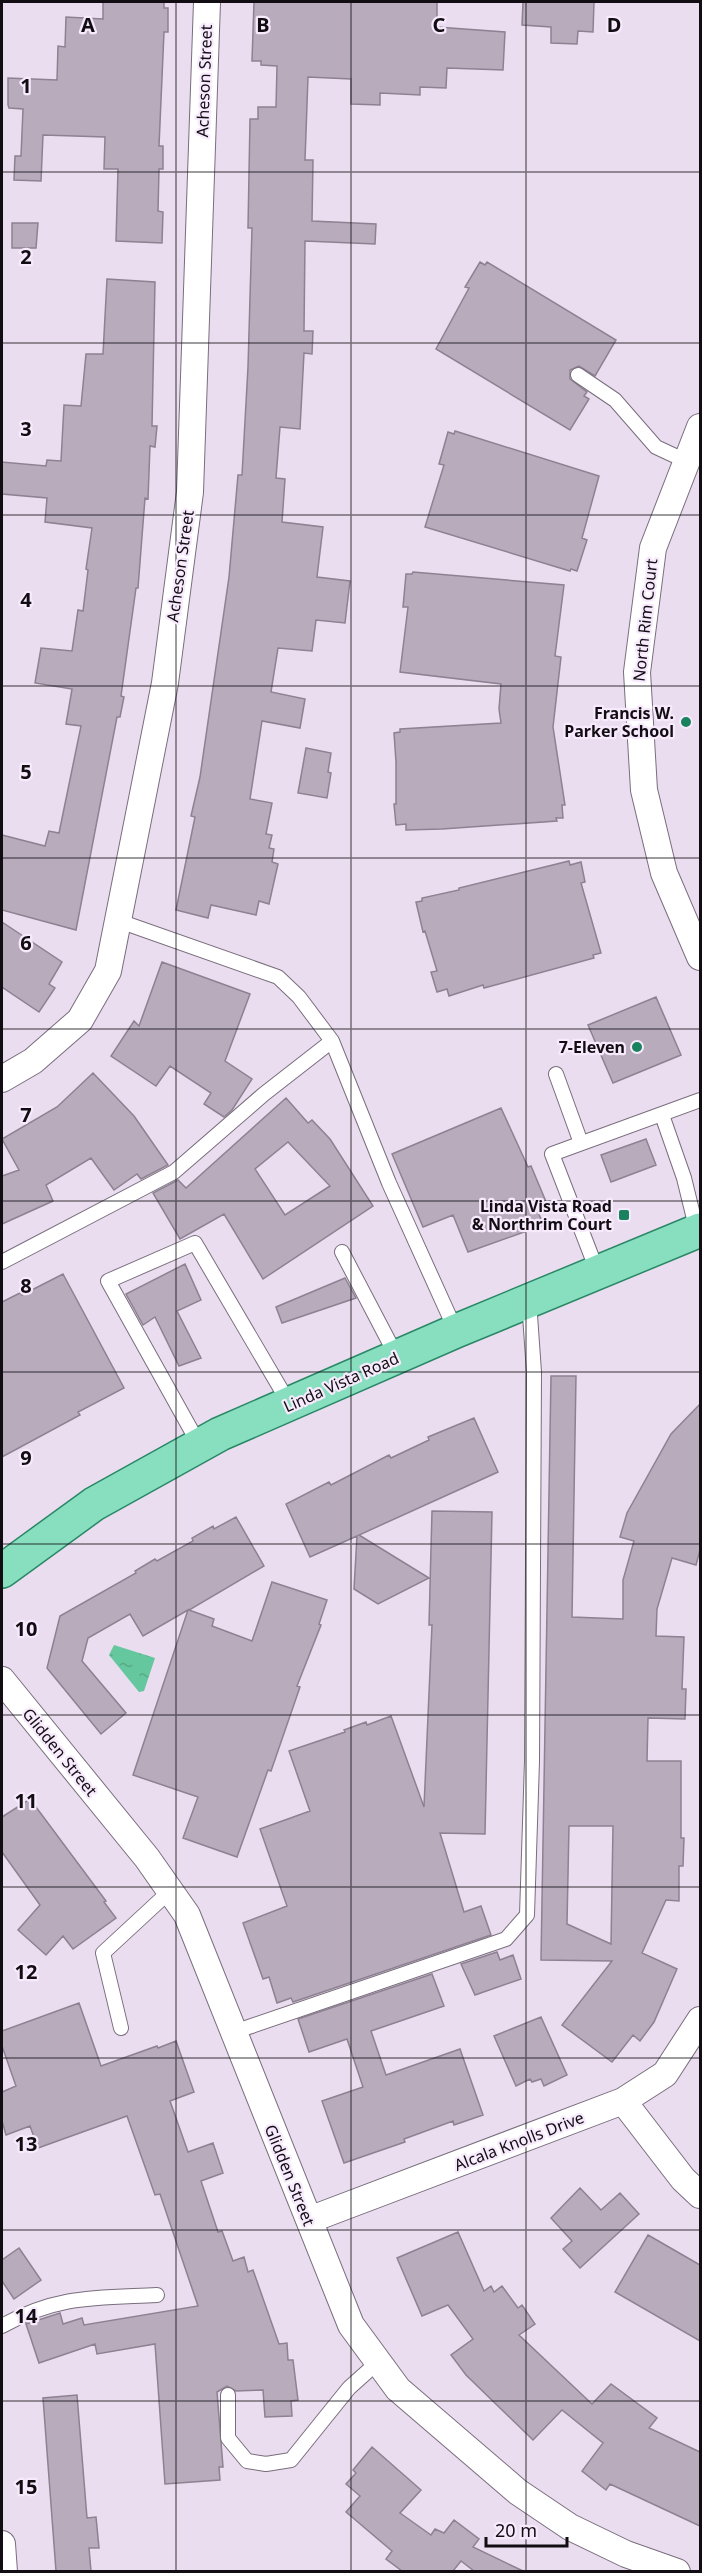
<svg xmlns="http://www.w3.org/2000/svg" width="702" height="2573" viewBox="0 0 702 2573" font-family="'Noto Sans',sans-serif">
<defs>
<pattern id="water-ripples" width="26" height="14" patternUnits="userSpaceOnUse" patternTransform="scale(1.5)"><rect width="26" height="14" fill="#64c79d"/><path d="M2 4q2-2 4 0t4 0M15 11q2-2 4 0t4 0" fill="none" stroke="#56aa86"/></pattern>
</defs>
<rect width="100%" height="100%" fill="#eaddef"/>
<path fill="url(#water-ripples)" d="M114,1645L155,1658L144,1691L139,1692L109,1655Z"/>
<path fill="#b7abbc" stroke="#8d8192" stroke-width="1.5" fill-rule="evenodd" d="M103,2H164V8H168V32H164L159,146H163V169H159L158,211L163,212L162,243L116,241L118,169H104L105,137L43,135L41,181L14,180L15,156H21L23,109L9,108L8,105V78L57,80L58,46L65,47L66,17L103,19Z
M254,2H437V27L505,32L503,70L447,68L446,88L420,87V95L380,93V105L351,104V79L308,77L305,160H313L312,221L376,224L375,244L305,241L304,331H313L312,354L304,353L300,429L280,427L276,478L285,479L282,522L323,527L317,577L350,581L345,623L316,620L312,651L278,648L271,692L305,699L300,728L262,721L250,799L272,803L266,834L272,835L269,848L274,849L272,862L278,864L269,904L259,901L256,915L211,905L208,918L176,910L195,817L191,816L200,777L229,577L238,475H242L248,367L252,228H248L250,119H258V107H276L277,66L261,65V61H252Z
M523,2H594L593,32L578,31L577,44L551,43V27L522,25Z
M12,223H38L36,248H12Z
M480,262L485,265L487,262L616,340L595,376L579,366L570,370V379L587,392L584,396L589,399L570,430L436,349L469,288L465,287Z
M107,279L155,282L152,426H157L155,447L150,446L148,499L145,498L138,588H136L121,696L124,697L120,717H117L76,930L2,910V835L45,846L49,831L59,833L81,726L66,724L72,689L35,683L41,648L72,651L78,610L83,611L88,570L86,569L92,528L45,522L47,498L2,494V462L46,466L47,460L61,461L64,405L81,406L86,354H103Z
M455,431L599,476L582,538L587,540L577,571L571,569L570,571L425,527L444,465L439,464L448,432L454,434Z
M413,572L564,585L555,656L561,657L553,727L565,805H562L563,818H556L557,821L442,829L406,830V824L396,825L394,804H396V762L394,733L400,732V729L501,723L499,709L501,684L400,672L408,607H403L406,574H412Z
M306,748L331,753L328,772L331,773L327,798L298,793Z
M569,861L570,865L581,862L585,882L581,883L601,953L593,955L594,958L484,988L483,985L449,996L447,989L437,992L431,972L437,971L425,931L423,932L416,902L422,901V898L459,890V888Z
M2,922L62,962L49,984L55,988L39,1012L2,987Z
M162,962L250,994L225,1061L252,1079L232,1110L224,1117L204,1104L211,1093L170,1066L156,1086L111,1056L134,1021L139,1026Z
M656,997L681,1055L613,1083L588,1025Z
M93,1073L134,1116L168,1165L141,1179L137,1174L114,1190L91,1158L46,1185L53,1201L2,1224V1176L19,1170L2,1139L57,1107Z
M286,1098L308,1123L312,1120L330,1139L373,1206L263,1279L224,1214L180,1239L153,1193L178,1180L186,1188ZM288,1142L330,1186L285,1215L255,1169Z
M501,1108L528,1167L531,1166L547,1204L536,1208L544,1225L468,1252L453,1215L423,1227L392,1154Z
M646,1139L656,1165L611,1182L601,1155Z
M185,1264L201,1300L177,1311L201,1358L179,1366L155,1317L143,1325L126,1294Z
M63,1274L124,1388L78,1412L80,1415L2,1457V1302L20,1293L22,1295Z
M345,1278L356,1298L282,1323L276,1307Z
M551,1376H576L572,1617L623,1619V1580L634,1541L620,1537L627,1513L671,1434L700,1404V1550L696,1565L672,1558L657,1609L656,1636L684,1637L682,1689H686L685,1719L648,1718L647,1761H681V1838H684L683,1866H679V1901L666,1900L642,1953L677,1969L654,2022L640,2041L633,2035L612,2062L562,2025L612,1961L541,1960ZM569,1826H613L611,1944L567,1924Z
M474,1418L498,1472L359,1535L429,1578L378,1604L354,1589L357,1536L310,1557L286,1504L329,1482L331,1485L389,1455L391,1458L429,1440L428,1437Z
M432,1511L492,1512L485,1834L440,1833L464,1912L481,1906L491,1935L293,2002L291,1998L277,2003L269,1977L263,1979L243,1923L287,1906L260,1829L310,1811L289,1751L345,1732L344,1730L366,1722L367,1725L391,1716L424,1807L432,1625H429Z
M236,1517L264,1566L189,1610L214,1619L212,1626L252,1641L272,1582L327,1600L319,1624L321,1625L297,1686L300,1687L271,1771L268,1770L237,1857L183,1838L198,1797L133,1775L188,1610L143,1636L130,1614L88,1638L82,1661L126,1713L101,1734L47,1668L60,1616L136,1573L135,1571L155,1559L157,1561L193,1541L192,1538L213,1526L214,1529Z
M30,1799L106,1901L104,1902L116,1918L73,1949L63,1936L46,1955L18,1930L40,1905L2,1852V1817Z
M497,1952L500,1960L513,1955L521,1979L475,1995L461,1964Z
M432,1974L444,2006L371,2031L386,2075L460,2049L483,2115L454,2125L453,2121L404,2139L405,2142L344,2163L322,2101L363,2087L347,2039L309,2052L298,2019Z
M79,2003L101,2066L157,2046L158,2048L176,2041L194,2092L170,2101L188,2152L213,2143L223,2173L201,2181L218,2232L222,2231L233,2261L244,2257L248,2272L253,2270L279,2344L287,2343L288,2360H293L298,2400L291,2401L292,2416L265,2417L263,2390L236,2391L227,2386L217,2392L223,2467H219L220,2480L165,2484L155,2344L97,2354L95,2344L39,2363L26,2324L60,2313L63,2324L82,2318L84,2325L198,2306L160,2194L155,2195L127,2116L38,2148L30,2126L6,2135L2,2121V2092L16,2086L2,2046V2031Z
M541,2017L567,2075L544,2086L541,2079L532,2082L530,2079L516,2086L494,2036Z
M580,2188L601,2210L620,2193L639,2214L580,2268L563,2249L572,2241L551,2218Z
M458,2232L484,2291L491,2286L494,2292L502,2286L518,2308L522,2305L535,2324L519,2335L592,2404L611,2384L657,2418L649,2428L700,2452V2526L610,2484L606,2490L582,2471L603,2443L562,2410L533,2440L466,2375L451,2355L473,2339L448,2305L422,2316L397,2258Z
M648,2235L700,2265V2341L615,2292Z
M19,2248L41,2280L14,2299L2,2281V2260Z
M77,2395L87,2518L96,2517L99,2548H89L91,2571H56L43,2398Z
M372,2447L421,2490L400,2513L431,2535L435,2529L444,2533L454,2520L479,2539L473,2547L523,2571H474L461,2561L453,2571H402L386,2559L392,2551L346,2512L360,2496L346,2484L356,2473L353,2470Z"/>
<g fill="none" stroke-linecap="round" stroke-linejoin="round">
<g stroke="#796e7d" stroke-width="16">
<path id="lane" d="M578,375L615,400L656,447L686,461
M119,921L278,977L299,997L332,1041L389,1183L456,1331
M556,1074L581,1143
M662,1115L684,1178L697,1231
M342,1252L397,1357
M2,1262L174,1172L264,1094L332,1041
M598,1273L552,1154L700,1100
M200,1446L108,1281L195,1243L289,1403
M121,2028L103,1953L170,1891
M234,2032L506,1939L527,1915L532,1761L534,1372L529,1301
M2,2326C57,2295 96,2298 157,2295
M228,2395V2438L247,2461L266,2464L291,2460L349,2388L378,2362"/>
</g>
<g stroke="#796e7d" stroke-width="28">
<path id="street" d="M700,427L653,548L637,672L644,790L664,873L700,957
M2,1079L33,1061L80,1020L108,971L165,683L190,492L207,2
M2,1680L147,1858L187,1915L351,2325L398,2389L518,2492L570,2527L626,2554L677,2572
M623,2101L683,2179L700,2195
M309,2220L623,2101L665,2074L700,2020
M2,2544L4,2572"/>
</g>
<g stroke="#2a8766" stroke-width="36">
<path id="primary" d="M2,1571L94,1504L220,1434L456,1331L700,1230"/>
</g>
<use href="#lane" stroke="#fff" stroke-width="14"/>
<use href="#street" stroke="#fff" stroke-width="26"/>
<use href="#primary" stroke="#87dfbf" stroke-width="33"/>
</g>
<path fill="none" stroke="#110d12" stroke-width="1.5" stroke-opacity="0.55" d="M176,2V2572M351,2V2572M526,2V2572M2,172H700M2,343H700M2,515H700M2,686H700M2,858H700M2,1029H700M2,1201H700M2,1372H700M2,1544H700M2,1715H700M2,1887H700M2,2058H700M2,2230H700M2,2401H700"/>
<g fill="#19825e" stroke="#f7eafc" stroke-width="2">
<circle cx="686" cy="722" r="6"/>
<circle cx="637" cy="1047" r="6"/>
<rect x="618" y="1209" width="12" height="12" rx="3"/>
</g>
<g text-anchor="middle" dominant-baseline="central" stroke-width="4.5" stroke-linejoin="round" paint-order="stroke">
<g font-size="16" fill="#110d12" stroke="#f7eafc">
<text transform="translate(204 81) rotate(-88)">Acheson Street</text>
<text transform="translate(180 566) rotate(-82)">Acheson Street</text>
<text transform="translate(645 620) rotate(-84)">North Rim Court</text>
<text transform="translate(341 1382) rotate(-24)">Linda Vista Road</text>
<text transform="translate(60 1752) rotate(51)">Glidden Street</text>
<text transform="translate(519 2141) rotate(-21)">Alcala Knolls Drive</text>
<text transform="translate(290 2175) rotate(68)">Glidden Street</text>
</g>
<g font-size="16" font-weight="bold" fill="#110d12" stroke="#f7eafc" text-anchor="end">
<text x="674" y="713">Francis W.<tspan x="674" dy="18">Parker School</tspan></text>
<text x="625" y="1047">7-Eleven</text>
<text x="612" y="1206">Linda Vista Road<tspan x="612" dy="18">&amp; Northrim Court</tspan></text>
</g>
</g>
<g font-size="20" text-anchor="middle" font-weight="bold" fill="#110d12" stroke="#f7eafc" stroke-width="4.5" stroke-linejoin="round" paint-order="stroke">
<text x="88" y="32">A</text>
<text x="263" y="32">B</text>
<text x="439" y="32">C</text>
<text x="614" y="32">D</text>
<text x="26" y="93">1</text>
<text x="26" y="264">2</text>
<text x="26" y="436">3</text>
<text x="26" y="607">4</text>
<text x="26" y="779">5</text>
<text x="26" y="950">6</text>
<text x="26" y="1122">7</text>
<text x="26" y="1293">8</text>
<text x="26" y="1465">9</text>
<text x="26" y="1636">10</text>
<text x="26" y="1808">11</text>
<text x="26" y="1979">12</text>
<text x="26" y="2151">13</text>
<text x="26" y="2323">14</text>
<text x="26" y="2494">15</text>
</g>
<rect width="702" height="2573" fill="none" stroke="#110d12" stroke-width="6"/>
<path d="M486 2537v9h81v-9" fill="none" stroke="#110d12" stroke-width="3"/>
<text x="495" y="2537" font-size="18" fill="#110d12" stroke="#f7eafc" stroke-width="4.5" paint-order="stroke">20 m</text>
</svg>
